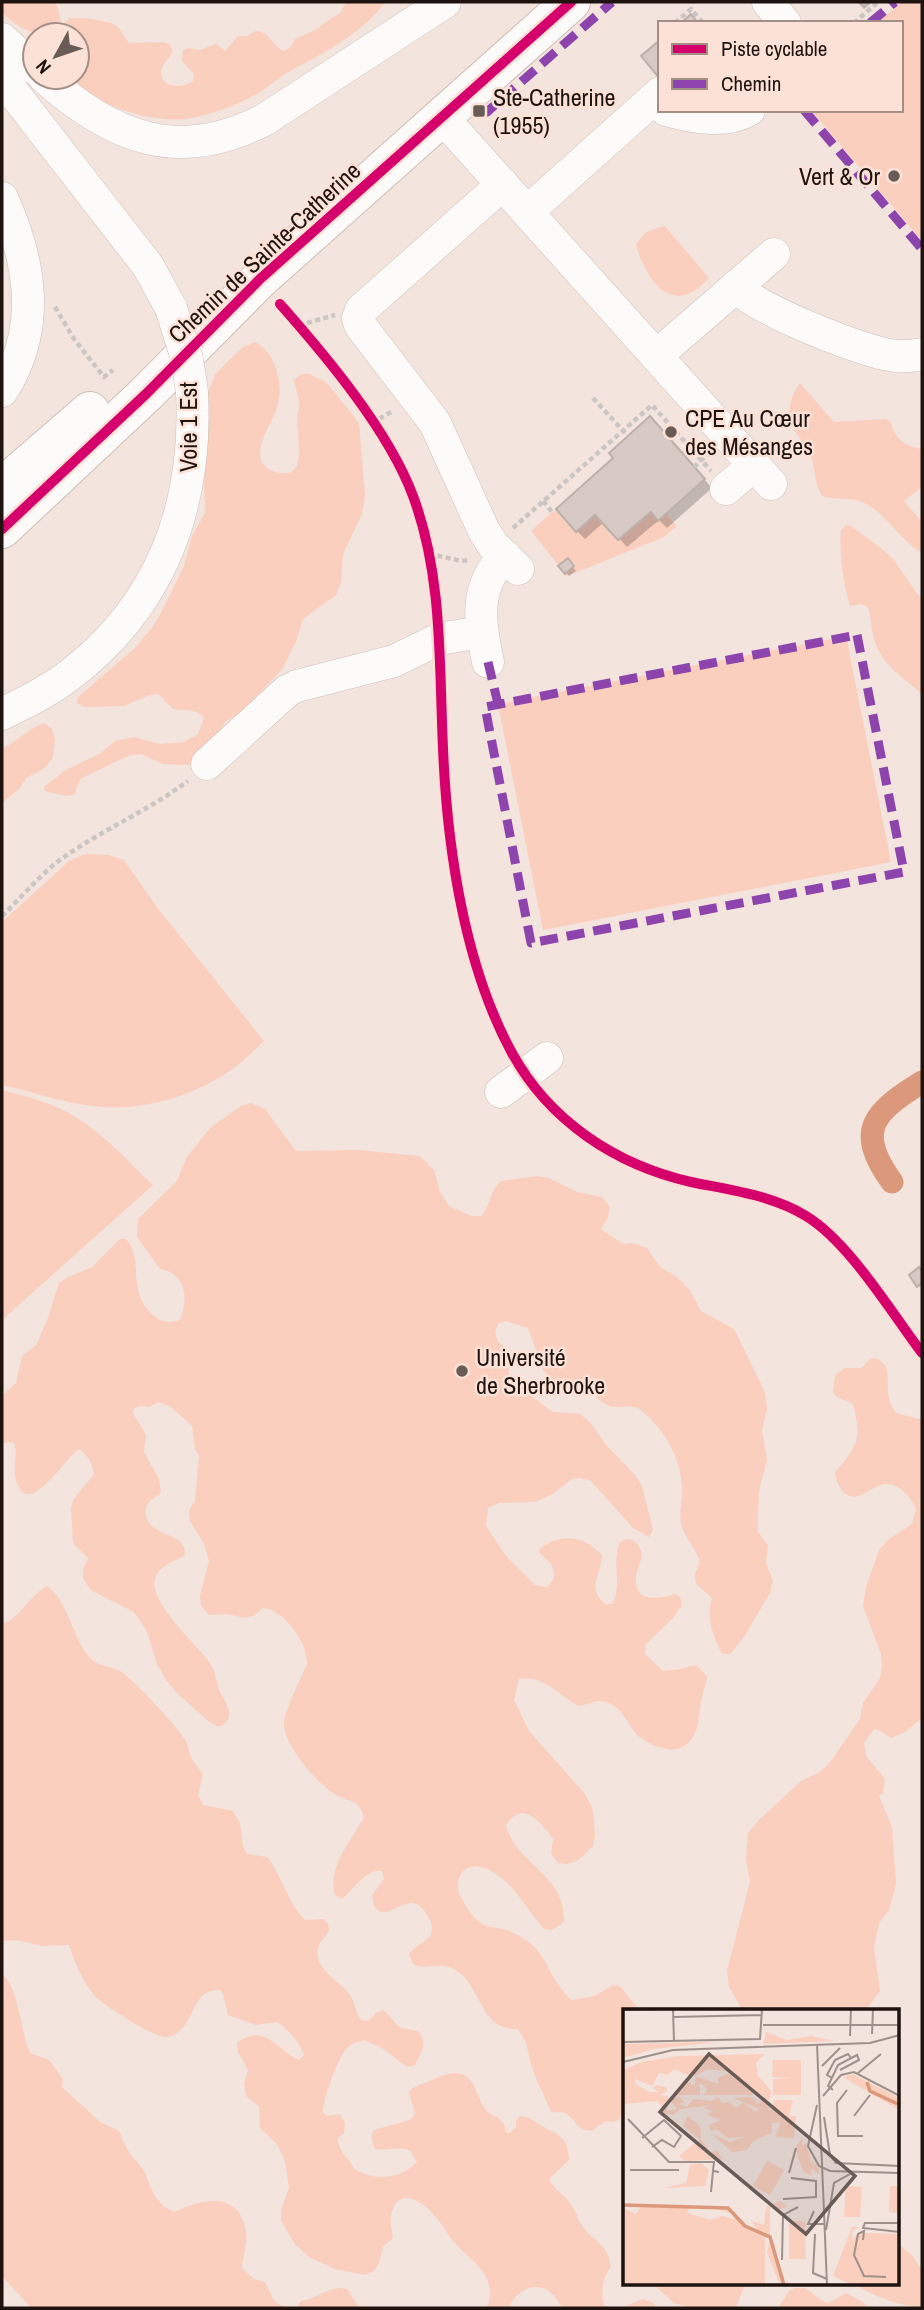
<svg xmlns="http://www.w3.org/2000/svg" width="924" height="2310" viewBox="0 0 924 2310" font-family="'Archivo Narrow',sans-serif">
<rect width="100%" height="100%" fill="#f3e4de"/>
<path fill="#facfbe" d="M2,2H55C61,13 63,24 56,35C30,35 21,29 2,13Z
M346,2H385C365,31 323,54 292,70C276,79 264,92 247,99C229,108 206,116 186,119C150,123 93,105 69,77H77V35H61L64,23L70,18H87L111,23L118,27L129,43L163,42L169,44L173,51C170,58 162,64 161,71C160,89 183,89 193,81L194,74L182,61L183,50L188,48L200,50L216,44L225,51L238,36H248C263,21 271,44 283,51L290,48L295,39L315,30L341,12Z
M902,2H922V241L811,110H901V23H877Z
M665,226L709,278C674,318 647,283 636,245C643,232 651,229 665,226Z
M255,342C276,353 283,382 278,404C275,417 267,427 263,439C261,445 259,454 261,461C264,470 286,478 294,470C303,462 297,429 297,417C297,413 299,410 299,407C300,399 295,388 294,380L301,374H310L328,384L359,423L365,495L362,514L343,554L341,583L336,595L303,619L296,642L283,668L241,713L226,721L202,757L192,765L163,764L141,754L130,755L80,779L74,795L66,796L45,791L44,787L64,771L101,753L115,741L134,737L160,744L184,742L198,734L204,718C197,708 185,711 173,709L158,694L150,695L124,706L84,707L77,703L78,697L135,648L154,625L165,605L184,566L192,536L205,513L204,472L207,444L208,392L215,375L230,359L242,348Z
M800,383L834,422L886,419L891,423C895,440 906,446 922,449V487L904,501L922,522V553C899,540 887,514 864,503C851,496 835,501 822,496C814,482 815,467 810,453C806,444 799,438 794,430C786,415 790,395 800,383Z
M556,509L576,532L595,515L618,540L651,512L658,521L666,514L677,526L664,537L567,576L531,531Z
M846,525L851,526L881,548L893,559L922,600V694C905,679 885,667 876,645C871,633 872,619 868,607L861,604L850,606C843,581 839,556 841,530Z
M846,636L891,862L543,930L498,704Z
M44,723L52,729L55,739L53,757L45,768L26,778L21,787L2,803V748C17,742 28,729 44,723Z
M86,854L109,855L124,860L159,910L264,1041C253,1051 243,1062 231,1070C195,1095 147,1110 103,1107C71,1105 33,1092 2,1085V922L69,861Z
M2,1090C26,1096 53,1103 74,1116C104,1134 128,1161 153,1185L2,1320Z
M251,1103L265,1109L296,1151L358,1150L420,1156L434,1170L440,1192L449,1206L472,1216H481C491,1205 490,1190 501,1181L537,1176L549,1178L577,1192L602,1197L610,1207L608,1218L601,1229L623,1244L633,1243L647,1248L660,1267L677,1277L690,1290L701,1311L734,1329L765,1392L767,1409L762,1430L767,1460L759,1491L758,1520V1532L768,1545L766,1563L773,1581L770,1593L744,1637L730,1654H722C713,1637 706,1617 712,1598L696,1584L695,1574L700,1562C696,1548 684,1537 681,1524C679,1514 682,1501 682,1491C682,1460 666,1431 642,1411C631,1401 620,1411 607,1405C599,1402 593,1393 588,1386L555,1382L543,1370L528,1328L506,1321L499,1323L495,1332L498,1342L504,1346L510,1377L518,1388L526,1392L553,1412L580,1414L590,1422L607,1446L635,1475L642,1486L653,1530L649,1537L633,1528L591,1481L580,1478L572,1479L553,1494L536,1502L499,1503L488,1508L486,1526L506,1556L535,1585L547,1587C562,1574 551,1562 539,1553L540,1548C563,1533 583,1535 602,1555C601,1577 586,1587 605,1604H612C623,1587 611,1561 620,1542L626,1539L633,1540C636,1543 639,1545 640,1549C645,1558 637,1566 636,1575C633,1604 658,1599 675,1594L680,1597L682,1605L673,1618L646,1644L645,1654L663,1671L675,1670L696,1665L707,1676C707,1684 703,1690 702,1697C699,1709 700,1724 694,1735C683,1757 659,1750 642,1739C630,1731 626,1713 614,1706C598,1696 593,1704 579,1706C560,1696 542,1674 519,1679L514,1700L529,1731L585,1794L593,1810L595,1835L593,1846L584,1855L577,1861L567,1864L558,1863L551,1854L553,1839C540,1822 524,1799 506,1825C516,1865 566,1874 564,1922L552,1930L544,1929C526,1909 511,1877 484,1868C463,1860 451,1881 462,1899C466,1907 474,1919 482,1924C489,1928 495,1927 503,1929C512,1931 523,1937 531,1944C549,1959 551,1983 572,2000L595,1996L613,1985L621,1987L640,2011H625V2102L620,2119L614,2122L605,2121L592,2131C574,2129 579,2123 568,2115C564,2111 557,2113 551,2112C545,2097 538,2085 533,2070C527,2055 529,2041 517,2029C481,2030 482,1991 460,1973C442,1958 427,1972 413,1964L409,1954C416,1944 424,1944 430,1936C433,1931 432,1925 430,1920C413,1886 397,1914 383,1912C374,1911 373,1903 372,1895L384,1879L382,1871C366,1869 354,1889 342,1899L335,1895C327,1868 351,1840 364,1818C361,1799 346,1802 333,1793C316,1782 284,1745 284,1724C284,1710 301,1679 307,1664C308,1644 284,1609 263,1608C251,1619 247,1619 232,1615C225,1613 216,1615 209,1615L201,1606L200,1596L209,1561L204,1544L190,1521L189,1510L195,1501L199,1456L195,1449L192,1426L171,1407L158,1402L150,1407L140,1406L134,1408L133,1413L146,1435L144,1452L159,1479L161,1492C157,1497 152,1499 148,1503C145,1507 146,1510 146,1514C147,1538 191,1532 184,1556C174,1561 163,1565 157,1574C142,1598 197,1644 210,1663C216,1672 216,1684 221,1694C228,1707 235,1715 222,1726H216L207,1720L177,1693L166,1680L157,1664L146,1629L134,1612L92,1591L83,1579V1570L88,1558L73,1543L71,1508L73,1500L94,1474C92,1463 88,1455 79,1449C66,1456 27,1523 16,1480C13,1469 17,1456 15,1445L12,1442L2,1443V1396L16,1383L22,1356L36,1345L48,1318L59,1283L68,1277L92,1267L120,1239H126C145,1259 125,1291 154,1316C162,1323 171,1323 180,1320C189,1299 186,1273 160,1269L137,1237L138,1219L177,1181L186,1158L211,1127L241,1106Z
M875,1358C894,1365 885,1382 889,1398C890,1403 893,1408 896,1413L918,1419L922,1418V1718L905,1732L891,1738L881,1731L874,1729L864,1743L867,1757L885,1779L883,1793L879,1796L892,1827L896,1884L889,1910L879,1923L874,1947L880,1991L865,2011H743L729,1987L727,1970L750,1882L746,1859L748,1833L759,1820L801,1781L820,1772L831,1761L860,1719L863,1703L880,1678L882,1666L881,1654L863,1606L866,1587L879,1550L889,1539L912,1524L916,1509C910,1495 895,1478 878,1486C872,1488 866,1494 858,1496C844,1500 836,1484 835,1472C858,1445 862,1440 853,1404L837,1397L833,1392L835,1375L845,1368H861L870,1359Z
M47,1586C67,1599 72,1635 87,1654C97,1668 109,1665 120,1671C132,1678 180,1729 186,1741C189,1748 189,1755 193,1761C196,1766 201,1769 202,1774C203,1780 199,1788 198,1795L203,1805L233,1811L240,1823L243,1846L247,1854L267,1857C283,1877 287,1902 305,1920L324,1919L328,1924L329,1931C326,1936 321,1941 319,1945C311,1969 340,1980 350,1995C356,2004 355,2013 362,2021L370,2020L376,2013L383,2010C401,2024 389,2027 418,2031C429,2042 421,2055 414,2066L407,2067L382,2048L364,2040C358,2042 352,2043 348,2047C338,2056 323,2099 323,2112L326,2116L340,2114L345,2123L344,2133L338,2138C338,2153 349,2156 354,2169C375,2181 399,2180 417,2162L409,2150C398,2146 388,2151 375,2149L371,2137L374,2130L410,2120L415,2114L409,2091C417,2085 425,2083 434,2079C486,2055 469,2112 498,2117L505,2126V2132L510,2133L516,2127V2121L520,2116C530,2117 534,2121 542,2126C560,2136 568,2137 569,2160L549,2179C554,2189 559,2191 567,2199C575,2207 577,2218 583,2227C596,2245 606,2240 611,2267C602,2278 601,2291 604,2305L610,2308H563C558,2302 554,2294 547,2290C532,2281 514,2294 509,2308H486C492,2298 491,2288 486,2277C479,2263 464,2254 453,2241C447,2233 441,2223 434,2215C421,2199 396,2186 391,2216C390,2223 392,2231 393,2238L383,2247L379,2263L373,2272L364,2275L335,2269L309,2257L295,2244L281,2221V2210L289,2188L285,2161L277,2144L260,2128L259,2106L246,2096L244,2084L248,2070L238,2052L237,2043C264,2022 276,2049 299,2060L304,2055C299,2041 289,2031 277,2022L256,2025L228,2015L223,1994L220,1990C192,1989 195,2021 177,2033C175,2035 169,2037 166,2037C154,2038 101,2004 93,1994C81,1978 75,1963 69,1945L42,1946L17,1940L2,1941V1620L5,1623C21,1616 30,1595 47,1586Z
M2,1974C20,1989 20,2031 30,2053L49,2060L63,2079L62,2087L100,2122L119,2131C123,2140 126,2148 132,2156C135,2160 140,2164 143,2169C152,2187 153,2204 175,2212C201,2199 238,2190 246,2230C248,2242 243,2256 242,2268L254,2279L265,2282L274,2301L286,2308H31L2,2276Z
M898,2244L912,2255L922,2270V2308C908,2308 865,2294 856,2284H898Z
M653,2284H748L744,2287L736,2308H690L674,2303Z
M340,2288L347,2289L360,2308H291L297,2307L301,2301C316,2299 325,2289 340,2288Z
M794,2288H805L824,2302L828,2303L846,2293L863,2302L868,2308H778L789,2291Z
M642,2299L652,2302L656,2308H622Z"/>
<path fill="#0003" d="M857,2H873L864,9Z
M658,427L712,488L667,528L659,520L627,547L604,522L585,539L577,531Z
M567,561L576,571L569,576L561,566Z"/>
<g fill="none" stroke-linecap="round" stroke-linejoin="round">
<path stroke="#db987b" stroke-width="23" d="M892,1182C854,1130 874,1112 922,1082"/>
</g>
<path fill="#d7cac5" stroke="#bdb0ab" stroke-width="2" d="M691,14L698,23H681Z
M660,40V79L641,56Z
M650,416L705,479L658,521L651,512L618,540L595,515L576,532L556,509L613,458L609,453Z
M568,558L574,566L565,574L558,566Z
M919,1267L922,1271V1283L917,1287L909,1275Z"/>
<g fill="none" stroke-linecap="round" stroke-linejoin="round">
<g stroke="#ccbfba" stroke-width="33">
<path id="minor" d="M768,2L785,23
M2,39L35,69
M44,77C112,138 178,164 264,120L445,2
M2,78L148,266L171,308
M666,110C692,117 724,124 749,110
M441,116L771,484
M503,184L361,310L358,318L360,325L435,423L484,531L493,545L518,569
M2,198C31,262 42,329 2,391
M527,212L660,93
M736,286C756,310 852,346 884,354C897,357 910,357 922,354
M656,356L774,254
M726,489L754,465
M488,662C480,623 473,587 505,556
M2,714C24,703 47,692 67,677C161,607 198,506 192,392
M207,764L287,691L297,686L394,661L439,639L482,632
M501,1092L547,1058"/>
</g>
<g stroke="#ccbfba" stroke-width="40">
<path id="major" d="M2,487L90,411
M2,529L146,394L260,279L571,2"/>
</g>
<path stroke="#cbc5c3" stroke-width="4.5" stroke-dasharray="5 3.5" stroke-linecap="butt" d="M675,23L691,9L703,23
M854,23L878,2
M55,307L74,339L104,377L113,370
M301,329L307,323L335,315
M593,398L628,436
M372,423L393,411
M694,467L709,453
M543,501L552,512
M513,528L652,405L711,471
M429,554L462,561L469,560
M2,916C22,897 41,873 64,857C104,829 149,810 188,781"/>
<use href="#minor" stroke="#fdfbfa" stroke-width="32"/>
<use href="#major" stroke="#fdfbfa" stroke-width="38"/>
<g stroke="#ccbfba" stroke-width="33" stroke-linecap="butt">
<path id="minor-bridge" d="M171,308L187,359L192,392"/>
</g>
<use href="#minor-bridge" stroke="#fdfbfa" stroke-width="32"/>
<path stroke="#8e44ad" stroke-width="9" stroke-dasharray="18 9" stroke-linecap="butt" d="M870,23L895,2
M804,110L922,249
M479,111L487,112L612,2
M857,635L904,872L531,943L485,707Z
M488,662L498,704"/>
<g stroke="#fbe1d6" stroke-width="15">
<path id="cycleway" d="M280,304C326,356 389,431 413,496C443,576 439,664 443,748C447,847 464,965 512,1053C549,1121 616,1165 691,1182C730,1190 772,1195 806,1216C849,1242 891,1312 922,1353
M2,529L146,394L260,279L571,2"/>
</g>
<use href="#cycleway" stroke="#d6006c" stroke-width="10"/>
</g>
<g fill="#695c57" stroke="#fbe1d6" stroke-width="2.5">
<rect x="472" y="104" width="14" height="14" rx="3.5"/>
<circle cx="894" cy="176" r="7"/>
<circle cx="671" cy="432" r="7"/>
<circle cx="462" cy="1371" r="7"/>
</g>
<g text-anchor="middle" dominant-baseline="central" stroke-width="5" stroke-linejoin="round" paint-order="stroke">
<g font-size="24" fill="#1e130e" stroke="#fbe1d6" text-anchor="start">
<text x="493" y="97">Ste-Catherine<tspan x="493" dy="28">(1955)</tspan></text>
<text x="880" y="176" text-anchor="end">Vert &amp; Or</text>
<text x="685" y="418">CPE Au Cœur<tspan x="685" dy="28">des Mésanges</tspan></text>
<text x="476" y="1357">Université<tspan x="476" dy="28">de Sherbrooke</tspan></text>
</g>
<g font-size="24" fill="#1e130e" stroke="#fbe1d6">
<text transform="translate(264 252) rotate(-43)">Chemin de Sainte-Catherine</text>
<text transform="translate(188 427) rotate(-90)">Voie 1 Est</text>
</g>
</g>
<g transform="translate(623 2009)">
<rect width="276" height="276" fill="#f3e4de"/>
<path d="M143,23L164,31L188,27L211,32L140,35ZM95,33L30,40L0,49V35ZM142,45L133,54L135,67L149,83L144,95L148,102L151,91H170L166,107H173L171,129L152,128L158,113L149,114L148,103L149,124L130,132L124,141L109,143L89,125L107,133L122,128L105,129L93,120L88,122L86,116L98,111L84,106L90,102L81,99L89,96L57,100L50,106L37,104L41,100L34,92L0,95V61L19,53L56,47ZM51,60L69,68L85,60L109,63L95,69V75L72,67V76L60,72L52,86H77V77L73,78L78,74L84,80L81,86H129L130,81L142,88L136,95L128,88L111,89L136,100L133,103L120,94L113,99L107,93L99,94L95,88L89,92L70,90L64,98L56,95L62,93L55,87L47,91L54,100L44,102L45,87L37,86L44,82L43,78L33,76L30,79L36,83H27L13,76L12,70L29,77L36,64L45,66ZM150,51H178V86H150V70L169,69L149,68ZM230,65L276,89V101L220,68ZM65,107L77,117L78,130L88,144L94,141L99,150L62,152L56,147L77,130L60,117ZM180,128L179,136L175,140L183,134L188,152L196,159L195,165L187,159L189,167L181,163L175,149L173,138ZM144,152L161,161L147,186L130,177ZM78,154L86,161L82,177L40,179L63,174L67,156ZM223,177L239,178L237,208H221ZM267,177H276V204L266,203ZM157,192L165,197L153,202L147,197V227L137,224L142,229V276H0V199L13,205L18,198H67L64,204L87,211L100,207L113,211L108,204L80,197L101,198L116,209L121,218L136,223L129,212L141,216L143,198ZM166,212H182L183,250H166ZM229,218H235L229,223L230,235L232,227L243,224L276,225V276L227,275L210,267ZM147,231L162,273L176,276L156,274L144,243Z" fill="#facfbe" fill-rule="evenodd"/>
<path fill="none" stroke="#db987b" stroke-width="3.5" d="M244,73L247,82L277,96M0,196L105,199L122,217L147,228L161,276"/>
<path fill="none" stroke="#9e908b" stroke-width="2" d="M50,0L51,32M0,1L46,0M50,8L139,6M140,16H277M249,25L250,0M227,27L228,0M0,33L137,30L139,0M194,35L204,276M0,53L50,41L247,34L277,26M199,57L217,39M235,64L258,45M209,69L204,66L212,51L225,45L228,49M210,81L205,77L215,56L234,46L236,51L217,61M224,81L214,94L215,127H240M200,87L218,66L231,63L277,87M194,96L185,137L196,157L207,162L277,164M231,107L247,86M201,108L207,146L213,154L277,157M5,110L46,153H91L90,162L96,163M19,129L41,111L58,127L51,138L39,131L29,138M7,161H56M166,164L173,139M168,169L193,172V188M88,183L90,162M160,190L194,188M191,202L185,215H201M277,214H242L240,219L277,223M203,221L211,174L227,165M192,225L190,264L204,270M240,231L241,222L235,225L231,246L241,267L263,268M159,251L160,206L175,198"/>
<path fill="#695c57" fill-opacity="0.15" stroke="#695c57" stroke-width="3.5" d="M86,45L232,167L183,225L37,103Z"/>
<rect width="276" height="276" fill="none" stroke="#1e130e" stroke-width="3.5"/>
</g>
<rect width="924" height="2310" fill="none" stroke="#1e130e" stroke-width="7"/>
<rect x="658" y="21" width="245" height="91" fill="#fbe1d6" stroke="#a38f86" stroke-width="2"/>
<rect x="672" y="44" width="35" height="10" fill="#d6006c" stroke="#a38f86" stroke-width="2"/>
<text x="721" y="56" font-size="21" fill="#1e130e">Piste cyclable</text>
<rect x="672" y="79" width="35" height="10" fill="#8e44ad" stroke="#a38f86" stroke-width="2"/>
<text x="721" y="91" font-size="21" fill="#1e130e">Chemin</text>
<g transform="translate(56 56) rotate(230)"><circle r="33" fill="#fbe1d6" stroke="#a38f86" stroke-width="2"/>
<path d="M0-5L12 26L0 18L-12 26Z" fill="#695c57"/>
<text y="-10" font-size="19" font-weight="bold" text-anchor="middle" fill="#1e130e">N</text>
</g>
</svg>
